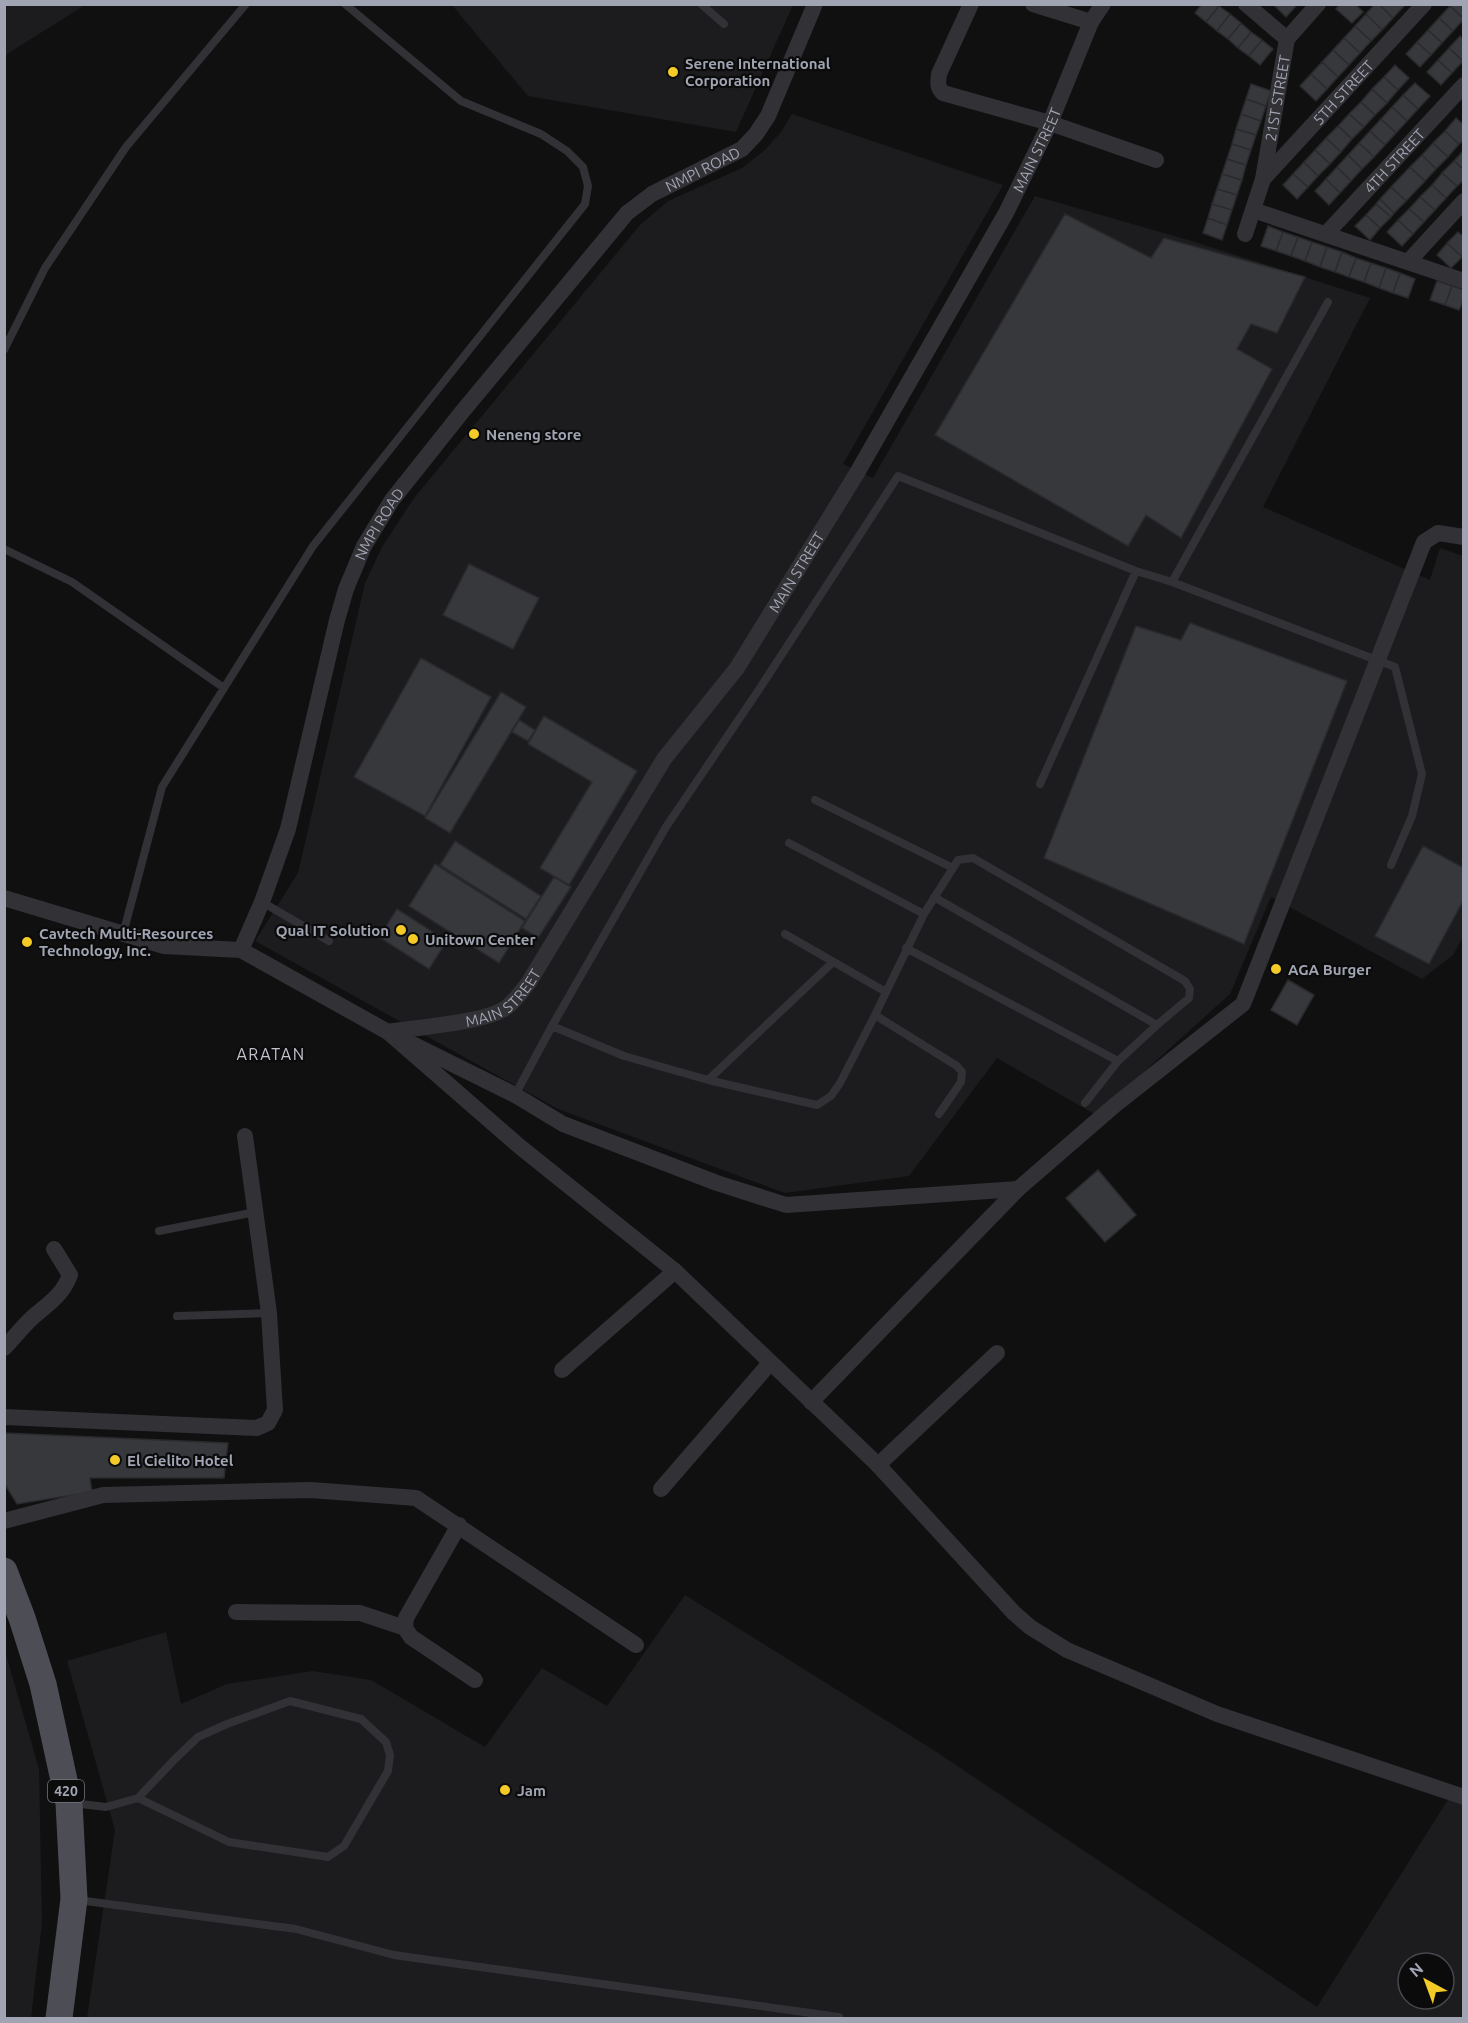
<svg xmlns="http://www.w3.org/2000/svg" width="1468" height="2023" viewBox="0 0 1468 2023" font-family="Ubuntu,sans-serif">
<rect width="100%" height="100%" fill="#101011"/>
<path fill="#1c1c1e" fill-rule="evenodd" d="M5,4H85V5L7,54L5,66Z
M452,5H793L736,132L528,96Z
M792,114L1003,185L843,464L873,478L1035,196L1195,242L1370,298L1263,507L1430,580L1440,548L1463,556V937L1453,955L1422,979L1271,897L1230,994L1096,1115L997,1058L909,1176L785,1193L558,1109L255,941L298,873L365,583L382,547L414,498L640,225L668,201L742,168L765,150L781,132Z
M685,1595L935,1751L1317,2007L1449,1798L1463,1804V2018H87L115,1830L67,1661L166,1632L181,1704L227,1684L313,1671L371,1680L485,1747L542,1668L607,1706ZM1408,1963H1444V1999H1408Z
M5,1651L39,1769L42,1923L31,2018H5Z"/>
<path fill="#37383c" stroke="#2a2a2d" stroke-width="1.5" d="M1202,4L1219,6L1206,22L1195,13Z
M1273,4H1297V5L1286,17Z
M1340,4H1355L1363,12L1352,23L1336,9Z
M1375,4H1379L1393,18L1382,30L1366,14Z
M1379,4H1403L1404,6L1393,18Z
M1452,4H1464V19L1450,6Z
M1219,6L1230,14L1217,31L1206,22Z
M1450,6L1464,19L1453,31L1439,18Z
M1230,14L1241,23L1228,39L1217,31Z
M1366,14L1382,30L1371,41L1355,26Z
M1439,18L1453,31L1442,43L1428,30Z
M1241,23L1251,32L1238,48L1228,39Z
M1355,26L1371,41L1360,53L1344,38Z
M1428,30L1442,43L1431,55L1417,42Z
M1251,32L1262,40L1249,56L1238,48Z
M1460,36L1464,40L1463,61L1449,48Z
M1344,38L1360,53L1349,65L1333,50Z
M1262,40L1273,49L1260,65L1249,56Z
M1417,42L1431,55L1420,67L1406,54Z
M1449,48L1463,61L1452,73L1438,60Z
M1333,50L1349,65L1338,77L1322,62Z
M1438,60L1452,73L1441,85L1427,72Z
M1322,62L1338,77L1327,89L1311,74Z
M1395,65L1409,78L1398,90L1384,77Z
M1311,74L1327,89L1316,101L1300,86Z
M1384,77L1398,90L1387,103L1372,89Z
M1415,83L1430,96L1418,109L1403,95Z
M1251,84L1271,91L1266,106L1246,99Z
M1372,89L1387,103L1375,115L1361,102Z
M1403,95L1418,109L1407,121L1392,107Z
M1246,99L1266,106L1261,121L1241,114Z
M1361,102L1375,115L1364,127L1349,114Z
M1392,107L1407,121L1396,133L1381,119Z
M1241,114L1261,121L1256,135L1236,129Z
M1349,114L1364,127L1352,139L1338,126Z
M1456,118L1464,125V140L1459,144L1445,131Z
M1381,119L1396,133L1385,145L1370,131Z
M1338,126L1352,139L1341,152L1326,138Z
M1236,129L1256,135L1251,150L1232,144Z
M1370,131L1385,145L1374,157L1359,143Z
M1445,131L1459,144L1448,157L1433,143Z
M1326,138L1341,152L1330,164L1315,150Z
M1359,143L1374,157L1362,169L1348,155Z
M1433,143L1448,157L1436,169L1422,155Z
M1232,144L1251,150L1246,165L1227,159Z
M1315,150L1330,164L1318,176L1304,162Z
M1464,150V170L1454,161Z
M1348,155L1362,169L1351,181L1337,167Z
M1422,155L1436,169L1425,181L1410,167Z
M1227,159L1246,165L1242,180L1222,174Z
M1454,161L1464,170V180L1457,186L1442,173Z
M1304,162L1318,176L1308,187L1293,174Z
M1337,167L1351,181L1340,193L1326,179Z
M1410,167L1425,181L1406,201L1391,187Z
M1442,173L1457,186L1446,198L1432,185Z
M1222,174L1242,180L1237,195L1217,189Z
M1293,174L1308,187L1297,199L1283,185Z
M1326,179L1340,193L1329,205L1315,191Z
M1432,185L1446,198L1435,210L1420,197Z
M1391,187L1406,201L1394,213L1380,199Z
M1217,189L1237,195L1232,210L1212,204Z
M1420,197L1435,210L1424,222L1409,209Z
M1380,199L1394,213L1391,217L1376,204Z
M1212,204L1232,210L1227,225L1208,218Z
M1376,204L1391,217L1380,228L1366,215Z
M1409,209L1424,222L1413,234L1398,220Z
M1065,214L1151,258L1164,238L1305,277L1277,333L1251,324L1237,349L1272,369L1181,538L1146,515L1128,546L935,435Z
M1366,215L1380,228L1370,240L1355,226Z
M1208,218L1227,225L1222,240L1203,233Z
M1398,220L1413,234L1402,246L1387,232Z
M1268,226L1283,232L1276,251L1261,246Z
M1283,232L1298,237L1291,256L1276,251Z
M1458,232L1464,237L1462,257L1447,243Z
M1298,237L1312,242L1305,261L1291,256Z
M1312,242L1327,247L1320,267L1305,261Z
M1447,243L1462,257L1451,268L1437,255Z
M1327,247L1342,252L1335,272L1320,267Z
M1342,252L1356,258L1349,277L1335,272Z
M1356,258L1371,263L1364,282L1349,277Z
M1371,263L1386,268L1379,288L1364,282Z
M1386,268L1400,273L1393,293L1379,288Z
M1400,273L1415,279L1408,298L1393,293Z
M1437,281L1452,286L1445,305L1430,300Z
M1452,286L1464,290V299L1459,310L1445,305Z
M469,564L539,598L513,649L443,615Z
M1190,623L1347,681L1244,944L1044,858L1136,626L1181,640Z
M421,658L491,697L425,816L354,777Z
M501,692L526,707L450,833L425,818Z
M544,716L637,771L569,885L540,868L592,782L528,744Z
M519,720L535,730L528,741L512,732Z
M455,841L541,896L526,919L440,865Z
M1423,846L1464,868V899L1429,964L1375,936Z
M435,864L525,921L499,963L409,906Z
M554,877L571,887L538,938L522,928Z
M397,909L447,941L429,969L379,937Z
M1288,980L1314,995L1297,1025L1271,1010Z
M1098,1170L1136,1215L1105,1242L1066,1198Z
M4,1433L228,1443L224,1478H90L92,1492L17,1504L4,1483Z"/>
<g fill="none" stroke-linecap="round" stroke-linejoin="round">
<path stroke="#313136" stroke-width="8" d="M701,4L724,24
M4,350L45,268L126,147L246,4
M4,549L72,582L224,688
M1172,582L1328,302
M1040,784L1136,571
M815,800L953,868
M789,843L924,914
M262,902L329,941
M123,934L162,787L313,546L585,204L588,186L583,167L567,151L541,134L461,101L345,4
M785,934L886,992
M906,948L1118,1061L1085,1103
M875,1015L957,1066L962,1072L961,1082L939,1114
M552,1026L624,1056L708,1080L817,1105L831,1096L840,1083L875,1015L924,914L958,860L973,858L1185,981L1190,989L1189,998L1157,1025L934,897
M1118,1061L1157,1025
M708,1080L833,962
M515,1095L552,1026L666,827L758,691L898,476L1136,571L1172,582L1395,667L1422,774L1412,816L1391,865
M159,1231L256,1212
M177,1316L269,1313
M72,1803L106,1807L138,1798L175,1759L198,1737L227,1724L290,1701L361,1719L386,1742L390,1755L388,1771L344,1846L328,1857L229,1842L138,1798
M78,1900L296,1929L394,1955L839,2017"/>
<g stroke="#313136" stroke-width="16">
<path d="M971,4L939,74C938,83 937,87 943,93L1050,123L1156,160"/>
<path d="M1033,4L1091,22"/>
<path d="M1246,4L1287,39"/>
<path d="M1287,39L1318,4"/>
<path id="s1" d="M1263,179L1424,4"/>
<path d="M1253,210L1464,281"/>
<path id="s2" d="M1245,234L1263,179L1287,39"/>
<path id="s3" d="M1326,234L1464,85"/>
<path d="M1408,262L1464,201"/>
<path d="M4,898L164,946L241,950L388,1032L515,1095L563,1124L717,1183L786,1205L1018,1189"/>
<path id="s4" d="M241,950L262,902L288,829L337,620L346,589L364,546L392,500L462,412L627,213L652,194L742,149L756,134L768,116L815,4"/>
<path d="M388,1032L519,1146L675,1271L878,1465L1014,1613L1030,1627L1067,1650L1217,1714L1464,1797"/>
<path id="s5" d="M388,1032C417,1027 486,1023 507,1007C516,1000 522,991 529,982L664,759L737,668L857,473L1006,213L1050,123L1091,22L1103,4"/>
<path d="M4,1348C14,1338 23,1326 33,1317C49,1303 62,1296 70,1275L54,1249"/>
<path d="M562,1370L675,1271"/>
<path d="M811,1402L1018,1189L1115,1105L1243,1004L1424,542L1438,533L1464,537"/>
<path d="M4,1417L257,1428L268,1423L275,1410L269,1313L245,1136"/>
<path d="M878,1465L997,1353"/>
<path d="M661,1489L770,1363"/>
<path d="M4,1521L103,1495L311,1490L416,1498L636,1645"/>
<path d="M459,1525L406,1618L405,1628L411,1637L475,1680"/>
<path d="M236,1612L360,1613L405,1628"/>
</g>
<path stroke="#4d4d55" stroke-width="27" d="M4,1571L22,1618L43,1684L69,1803L74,1899L59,2018"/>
</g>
<g fill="#f3ca26" stroke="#0b0b0c" stroke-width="2">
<circle cx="673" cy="72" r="6"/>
<circle cx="474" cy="434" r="6"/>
<circle cx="401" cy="930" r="6"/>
<circle cx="413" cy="939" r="6"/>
<circle cx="27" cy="942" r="6"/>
<circle cx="1276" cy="969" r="6"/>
<circle cx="115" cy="1460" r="6"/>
<circle cx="505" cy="1790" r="6"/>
</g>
<g text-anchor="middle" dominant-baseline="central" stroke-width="4.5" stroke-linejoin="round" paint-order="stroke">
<rect fill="#0b0b0c" stroke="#747680" stroke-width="1.5" x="48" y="1780" width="36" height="22" rx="4.5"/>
<g font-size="14" font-weight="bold" fill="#a1a4b2">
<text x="66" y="1791">420</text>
</g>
<g font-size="15" font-weight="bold" fill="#a1a4b2" stroke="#0b0b0c" text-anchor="start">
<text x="685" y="63">Serene International<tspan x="685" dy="17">Corporation</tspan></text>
<text x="486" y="434">Neneng store</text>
<text x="389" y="930" text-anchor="end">Qual IT Solution</text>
<text x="39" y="933">Cavtech Multi-Resources<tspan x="39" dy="17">Technology, Inc.</tspan></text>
<text x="425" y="939">Unitown Center</text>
<text x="1288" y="969">AGA Burger</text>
<text x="127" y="1460">El Cielito Hotel</text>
<text x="517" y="1790">Jam</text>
</g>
<g font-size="15" fill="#a1a4b2" stroke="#0b0b0c">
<text stroke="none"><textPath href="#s1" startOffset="118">5TH STREET</textPath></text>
<text stroke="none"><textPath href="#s2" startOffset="140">21ST STREET</textPath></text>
<text stroke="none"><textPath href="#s5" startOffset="1132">MAIN STREET</textPath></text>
<text stroke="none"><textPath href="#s3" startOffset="100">4TH STREET</textPath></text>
<text stroke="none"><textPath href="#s4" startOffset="936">NMPI ROAD</textPath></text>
<text stroke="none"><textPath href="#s4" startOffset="450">NMPI ROAD</textPath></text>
<text stroke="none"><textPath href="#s5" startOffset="646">MAIN STREET</textPath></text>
<text stroke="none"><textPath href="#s5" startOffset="124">MAIN STREET</textPath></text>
</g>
<g font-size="16" letter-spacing="1.5" fill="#c2c3ce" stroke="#0b0b0c">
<text x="271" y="1054">ARATAN</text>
</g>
</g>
<rect width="1468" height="2023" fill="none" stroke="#a1a4b2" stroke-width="12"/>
<g transform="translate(1426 1981) rotate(319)"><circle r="28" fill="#0b0b0c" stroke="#47484e" stroke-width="1.5"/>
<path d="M0-4.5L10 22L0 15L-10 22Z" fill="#f3ca26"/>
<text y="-9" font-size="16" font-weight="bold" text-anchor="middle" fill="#a1a4b2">N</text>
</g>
</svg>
